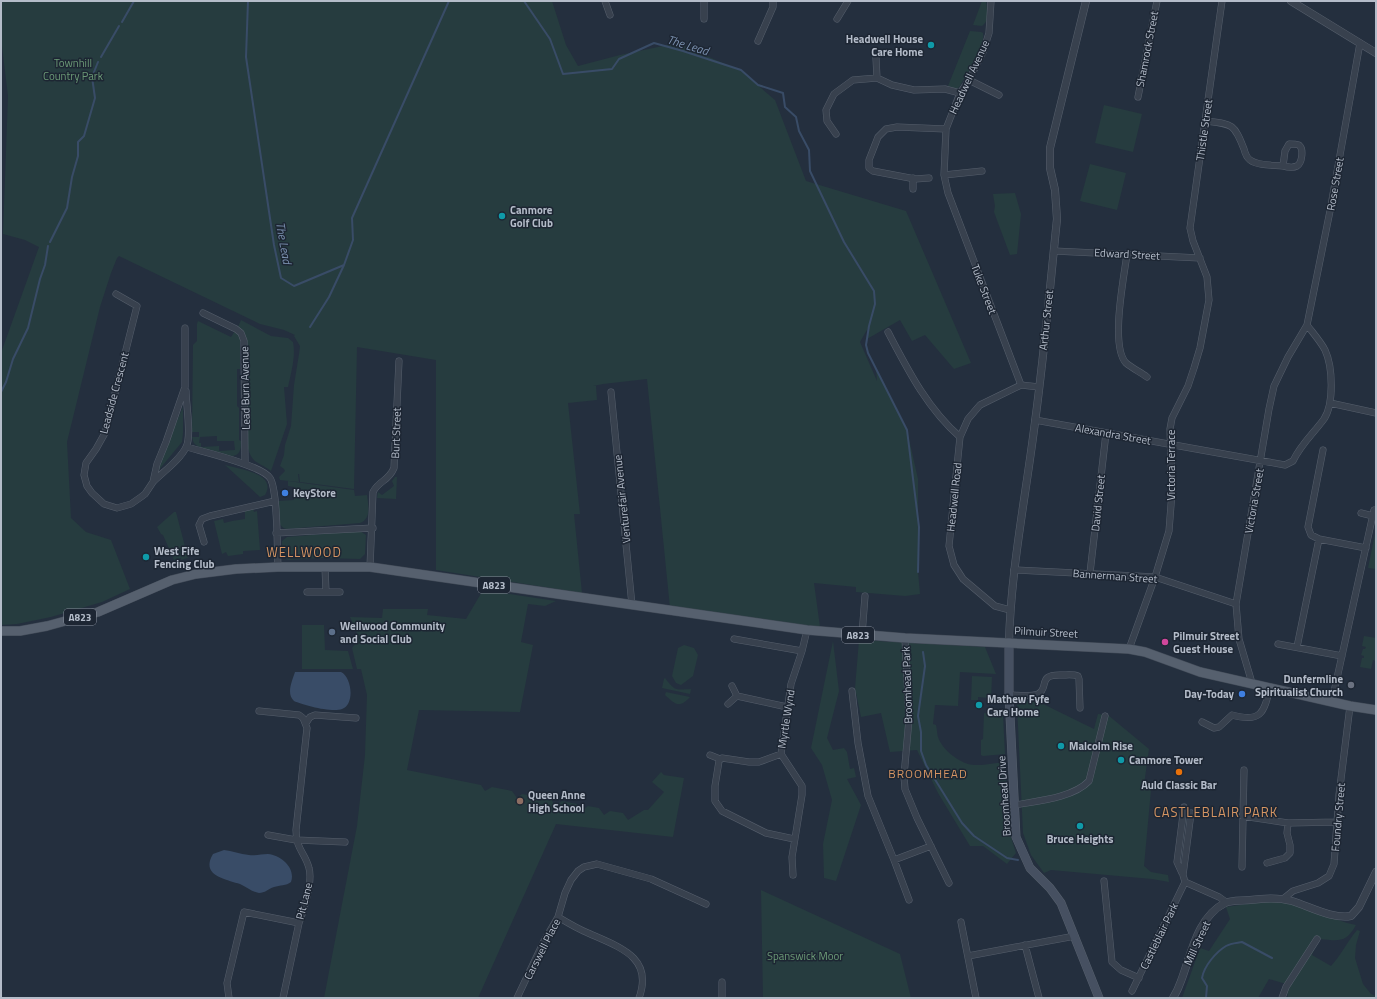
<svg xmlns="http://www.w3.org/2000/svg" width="1377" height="999" viewBox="0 0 1377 999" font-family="'Titillium Web',sans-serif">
<rect width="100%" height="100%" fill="#242f3e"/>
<path fill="#263c3f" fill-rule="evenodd" d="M1,1H552L566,45L578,66L620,55L677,43L741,71L775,100L806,181L906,211L971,363L954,369L925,335L912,341L900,320L867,339L868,328L860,342L877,381L876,369L907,430L918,479V572L920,594L905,596L856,592V587L814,583L820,627L670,608L647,379L603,384L593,386H596L597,400L568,403L580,514H574L582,593L436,570V360L357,347L354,489L300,482L299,474H298L299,482L280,480L279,477L285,471L284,469L280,466L284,455L285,445L291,426L294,385L299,354L300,346L294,336L295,335L284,330L260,324L119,256L117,258L111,273L100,307L67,442L71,518L86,532L111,540L130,589L102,602L51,617L17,624L1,625V353L39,247L25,240L3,234L8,96L1,38Z
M982,1H986C987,9 990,21 982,26L973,25Z
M970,31L981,32L983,33C986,44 966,76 960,86L957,89L948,86Z
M1104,105L1142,114L1133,152L1095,143Z
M1090,164L1126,173L1117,210L1080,201Z
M1015,193L1021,214L1017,254L1010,255L994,212L995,206L993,194Z
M241,320L271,336L288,338L293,342C296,356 291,373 288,387H284L287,424L271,471C259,462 252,464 248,448V346L244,332L238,327Z
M198,321L231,337L235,331H237L241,339L240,340V369H237V406L239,408V440L241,441C242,462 228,456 214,452C208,450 201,449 196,445C193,443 193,440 192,437H199V432H192L193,345L197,341V324ZM217,436V441H234L235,450L219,451V446L201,447V443H199L200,437Z
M183,407V433L182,442L158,471L157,466Z
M225,465C238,469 278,473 265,495L260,497Z
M395,477H397L396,499L377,498L378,492L382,495L394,486L392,481Z
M288,481L354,490L355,496L367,495C368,504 372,519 360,523L286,529C275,525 278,511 278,501L294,500V487L288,486Z
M253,508L254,512L257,511L260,550L243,551V554L228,556L226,552L222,554L214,521L223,519L224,523L232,521L245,519V510Z
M174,512H176L188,558L181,560V558L174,560L163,535L161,534L157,527Z
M1376,529V569L1368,568Z
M360,531L366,535L365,554L360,559L322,558L288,560L282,556V541L287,537Z
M483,590L556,601L545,606L528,604L521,642L533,645L520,712L419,710L407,770L481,785L485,791L492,787L512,791L517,798L522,794L551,799L555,806L562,801L577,804L581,811L588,806L599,808L604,815L610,811L623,813L628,820L644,810H648L664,792L652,782L661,772L664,775L684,778L673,837L556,824L478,998H324L357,826L365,755L367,695L361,669H357L352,648C362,637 355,628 350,617L382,618L383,609H428L427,615L466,619Z
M302,625H324L325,650L348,651L353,669H302Z
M1364,636L1376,638V661L1373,660L1371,669L1360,667L1362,658H1364V656L1361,655L1363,649H1365L1366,647L1362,646Z
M859,640L985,647L996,674L960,672L958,706L935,705L933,724L936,725C937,729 937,734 938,737C942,749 956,760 968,764C978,767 994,763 1005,762L1010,834L1016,853L1007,864L983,846H970L938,793L917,750L890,752L881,713L861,717L855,688Z
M833,641L839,691L827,738L833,750L844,748L847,752L850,769L854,768L856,777L847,779L861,805L836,881L824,878L823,844L832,800L822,765L811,748Z
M684,645L694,648L698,655L693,676L681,685L676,683L672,676L678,648Z
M972,676L992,677L991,701L989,700V698L978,697V700H971Z
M665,678C675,691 675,690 691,689L690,694L662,688L664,679Z
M666,692L690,697C679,709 675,704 665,695Z
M1022,701L1039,702L1094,729L1098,714L1108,715L1149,749L1144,785L1151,790L1144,866L1151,872L1168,875L1169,882L1152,879L1051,870L1044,873L1031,855L1023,833L1017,705Z
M984,713L1003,715L1005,754L983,756L981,755V740L983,739Z
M761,890L900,954L911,998H763Z
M1268,901L1290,903L1347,923L1356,925C1346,943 1339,941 1320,939L1318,940L1312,955L1331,966C1341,955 1347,942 1357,930L1360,931L1356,945L1355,958L1363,984L1371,994L1376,996V998H1288L1286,984L1269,979L1258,998H1182L1200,948L1209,951L1230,919L1226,907Z"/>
<path fill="#394c67" d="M295,672H341C352,677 355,705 342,709C332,713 303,705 294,701C286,694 292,681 295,672Z
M224,850C232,851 240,854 249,855C255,856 261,854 268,854C281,855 296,868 291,882C286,886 280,885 274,887C268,889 265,893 259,893C252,892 247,887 240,884C226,879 200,876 213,854Z"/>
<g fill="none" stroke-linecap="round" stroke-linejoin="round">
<path stroke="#394c67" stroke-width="2" d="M248,1L246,57L274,245L281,278L294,286L344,265
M524,1L550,39L563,74L612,69L619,59L654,43L683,51L741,70L758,85L783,93L785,107L796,117L799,131L809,150L810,171L844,242L874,291L875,304L869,326L866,345L868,353L907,430L919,527L918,572
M122,22L134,1
M101,57L119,26
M50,242L67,208L72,177L78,156V142L84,136L95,98L92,77L98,62
M310,327L329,297L344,265L353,240L352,218L449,1
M1,392L6,382L13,359L28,328L40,279L45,265L48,246
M923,652L925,666L918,716L921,732V751L926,765L962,823L974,836L1007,858L1018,860
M1206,998L1207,986L1202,978C1204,966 1216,952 1226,946C1231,943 1237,943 1242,942L1272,958"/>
<g stroke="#565f6c" stroke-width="7">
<path id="minor" d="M605,1L610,15
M704,1V19
M991,1L989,33L983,52L969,80L960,93L946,129L944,175L948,193L1021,385L1039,387
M837,19L848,1
M758,41L773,7V1
M876,58L877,78
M969,80L999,95
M1138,97L1157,1
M1206,121C1232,124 1234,123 1244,149C1245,153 1246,157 1250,160C1258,166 1274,165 1283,166L1285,151L1289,144C1292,144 1296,144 1299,145C1304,149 1302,163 1297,166C1293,168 1287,167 1283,166
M836,134L827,121L826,110L834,94L853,80L877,78L892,85L914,90L945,89L960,93
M944,175L982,171
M929,178L915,179L873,171L869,168V160L878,137L886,129L897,127L946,129
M913,189V178
M1054,251L1200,258
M1127,254C1124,277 1110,346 1126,363C1132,368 1140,372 1147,377
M116,294L137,306L105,433L96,449L86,463L84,475L87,486L92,493L104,504L117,508L131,504L141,497L145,494L153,482L157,464L166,442L185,387V328
M203,313L236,329L241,333L244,341L245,464
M888,332C908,370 927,408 960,437
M611,392L632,605
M1330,403L1376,413
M1035,420L1285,465L1293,461C1301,444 1313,434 1324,419C1334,404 1333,367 1325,350C1321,342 1313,333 1307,325
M187,447C204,452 261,465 270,478C278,490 277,550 278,567
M153,482C163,472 181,459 186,447C192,437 186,404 186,391
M1361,513L1373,516
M276,533L373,528
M1319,539L1311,535L1308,527L1323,450
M204,542L199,525L202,519L210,516L275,501
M325,567L326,592
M370,567L373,492C379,480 388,482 394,468L399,361
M1014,570L1155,577L1236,604
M1090,573L1106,433
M307,592H340
M1010,610L995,606L963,579L954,565L949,546L960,437L968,419L980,405L1021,385
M862,635L865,596
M905,638L909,719L904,776L905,789L917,818L949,883
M734,639L802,651
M1278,644L1342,656
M1297,647L1319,539L1366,548
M1129,649L1155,577L1169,531L1172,492L1170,429L1172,418L1188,386L1194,368L1200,348L1209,300L1207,277L1193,241L1190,228L1222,1
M1252,683L1239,639L1236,604L1269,409L1274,386L1288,357L1307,325L1330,211L1360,43
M852,691L858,743L868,796L894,860L909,900
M1009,695C1016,695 1031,697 1038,694C1050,688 1036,674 1062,675C1067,675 1073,674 1078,676L1079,679L1080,708
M737,696L787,707
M1332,701L1374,510
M728,704L737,696L732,686
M259,711L299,715L303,718L307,728L296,830C296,850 305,852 309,868C313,882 304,909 299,923L283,998
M1202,722L1214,728L1219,727L1232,715C1261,723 1264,713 1270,687
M306,723L310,717L315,715L356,718
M781,754L759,762H749L722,758L719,761L715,786V801L722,811L766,833L794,839
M710,755L720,759
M1015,805C1037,801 1073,798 1089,781L1105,716
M1242,816L1288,823L1337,822
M268,835L296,840L345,842
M894,860L931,846
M1267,863L1285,858L1290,853V845L1287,833L1288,823
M1242,867L1244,770
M1182,873L1177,862L1184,807
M793,875L792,857L802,795V786L781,754L791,684L802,651L807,630
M1104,881L1112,962L1121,970L1139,978
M1185,882L1183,875L1191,813
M1185,882L1219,897L1226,902
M1283,899L1293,891L1318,883L1329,876L1334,864L1339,795L1350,706
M558,917C568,923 578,929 588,933C619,947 654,957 639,998
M961,922L976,998
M1025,945L1039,998
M968,956L1075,936
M722,982V998
M1132,991L1185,882
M229,998L227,983L244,912L299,923
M517,998L544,941L558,917L565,893L571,880L578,871L584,867L597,864L651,879L706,904
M1282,998L1286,987L1317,939"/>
</g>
<g stroke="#565f6c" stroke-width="8">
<path id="tertiary" d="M1291,1L1376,53
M1009,642C1011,568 1026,495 1035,422C1044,355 1050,287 1057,219L1055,190L1050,168V148L1086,1
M1173,998C1176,993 1179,987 1181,981C1191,955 1197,917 1225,903C1232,900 1242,901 1250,900C1264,898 1278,897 1292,901C1311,907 1332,919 1351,916L1359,907L1376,872"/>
</g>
<g stroke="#565f6c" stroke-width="9">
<path id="secondary" d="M1009,642V695L1016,837L1030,868L1050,888L1061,903L1099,998"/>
</g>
<g stroke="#414a57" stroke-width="10">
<path id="primary" d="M1,631H20L47,626L98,612L172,580L196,574L236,569L278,567H370L807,630L905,638L1129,649L1145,652L1200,672L1350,706L1376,710"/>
</g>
<use href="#minor" stroke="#38414e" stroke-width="6"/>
<use href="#tertiary" stroke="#38414e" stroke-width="7"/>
<use href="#secondary" stroke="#465061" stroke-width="8"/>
<use href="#primary" stroke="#56606e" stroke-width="9"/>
</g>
<g fill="#0f9aa8" stroke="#1d2633" stroke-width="1.5">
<circle cx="931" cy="45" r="4"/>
<circle cx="502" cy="216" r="4"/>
<circle cx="146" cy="557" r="4"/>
<circle cx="979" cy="705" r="4"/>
<circle cx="1061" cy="746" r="4"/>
<circle cx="1121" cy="760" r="4"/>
<circle cx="1080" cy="826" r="4"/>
</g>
<g fill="#3f7fe0" stroke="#1d2633" stroke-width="1.5">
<circle cx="285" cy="493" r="4"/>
<circle cx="1242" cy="694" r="4"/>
</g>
<circle fill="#5c6f8a" stroke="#1d2633" stroke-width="1.5" cx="332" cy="632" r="4"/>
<circle fill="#d1479c" stroke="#1d2633" stroke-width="1.5" cx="1165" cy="642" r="4"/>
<circle fill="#6b7280" stroke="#1d2633" stroke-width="1.5" cx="1351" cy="685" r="4"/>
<circle fill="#e8710a" stroke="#1d2633" stroke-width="1.5" cx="1179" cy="772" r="4"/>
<circle fill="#8d6e63" stroke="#1d2633" stroke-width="1.5" cx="520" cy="801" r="4"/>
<g text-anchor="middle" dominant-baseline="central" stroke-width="3" stroke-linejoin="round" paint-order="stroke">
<g fill="#1d2633" stroke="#878f9c" stroke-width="1">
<rect x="478" y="577" width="32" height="16" rx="3"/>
<rect x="64" y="609" width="32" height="16" rx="3"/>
<rect x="842" y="627" width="32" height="16" rx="3"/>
</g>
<g font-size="10" font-weight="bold" fill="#b4bcc9">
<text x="494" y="585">A823</text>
<text x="80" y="617">A823</text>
<text x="858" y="635">A823</text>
</g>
<g font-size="11" font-weight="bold" fill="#b4bcc9" stroke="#1d2633" text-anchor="start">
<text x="923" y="39" text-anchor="end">Headwell House<tspan x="923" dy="13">Care Home</tspan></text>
<text x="510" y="210">Canmore<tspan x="510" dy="13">Golf Club</tspan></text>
<text x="293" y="493">KeyStore</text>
<text x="154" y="551">West Fife<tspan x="154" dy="13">Fencing Club</tspan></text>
<text x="340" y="626">Wellwood Community<tspan x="340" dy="13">and Social Club</tspan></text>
<text x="1173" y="636">Pilmuir Street<tspan x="1173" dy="13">Guest House</tspan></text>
<text x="1343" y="679" text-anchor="end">Dunfermline<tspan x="1343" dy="13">Spiritualist Church</tspan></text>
<text x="1234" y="694" text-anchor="end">Day-Today</text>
<text x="987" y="699">Mathew Fyfe<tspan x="987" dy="13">Care Home</tspan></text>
<text x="1069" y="746">Malcolm Rise</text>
<text x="1129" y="760">Canmore Tower</text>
<text x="1179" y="785" text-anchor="middle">Auld Classic Bar</text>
<text x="528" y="795">Queen Anne<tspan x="528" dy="13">High School</tspan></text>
<text x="1080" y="839" text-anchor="middle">Bruce Heights</text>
</g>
<g font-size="11" fill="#b4bcc9" stroke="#1d2633">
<text transform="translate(1147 49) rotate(-79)">Shamrock Street</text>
<text transform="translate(969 77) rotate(-65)">Headwell Avenue</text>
<text transform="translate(1204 130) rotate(-82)">Thistle Street</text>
<text transform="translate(1335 184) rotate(-80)">Rose Street</text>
<text transform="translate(1127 254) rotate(3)">Edward Street</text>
<text transform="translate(984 289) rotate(69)">Tuke Street</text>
<text transform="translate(1046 320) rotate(-84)">Arthur Street</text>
<text transform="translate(245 388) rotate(-91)">Lead Burn Avenue</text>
<text transform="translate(114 393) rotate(-75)">Leadside Crescent</text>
<text transform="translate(396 433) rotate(-88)">Burt Street</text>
<text transform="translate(1113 434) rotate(10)">Alexandra Street</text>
<text transform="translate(1171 465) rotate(-90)">Victoria Terrace</text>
<text transform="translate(954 497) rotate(-84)">Headwell Road</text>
<text transform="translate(622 499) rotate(-96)">Venturefair Avenue</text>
<text transform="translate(1254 501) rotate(-80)">Victoria Street</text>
<text transform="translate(1098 503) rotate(-84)">David Street</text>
<text transform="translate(1115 576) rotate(4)">Bannerman Street</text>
<text transform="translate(1046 632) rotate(3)">Pilmuir Street</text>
<text transform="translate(907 685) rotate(-92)">Broomhead Park</text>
<text transform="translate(786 719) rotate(-81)">Myrtle Wynd</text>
<text transform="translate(1004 796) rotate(-94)">Broomhead Drive</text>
<text transform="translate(1338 817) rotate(-85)">Foundry Street</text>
<text transform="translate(304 901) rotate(-76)">Pit Lane</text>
<text transform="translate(1159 936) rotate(-64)">Castleblair Park</text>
<text transform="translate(1197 943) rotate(-65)">Mill Street</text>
<text transform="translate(542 949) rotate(-63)">Carswell Place</text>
</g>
<g font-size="11" fill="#6b9a76" stroke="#1d2633">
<text x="73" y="63">Townhill<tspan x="73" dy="13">Country Park</tspan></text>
<text x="805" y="956">Spanswick Moor</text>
</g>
<g font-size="12" font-style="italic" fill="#7c92b1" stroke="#1d2633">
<text transform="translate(688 45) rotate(17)">The Lead</text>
<text transform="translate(284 243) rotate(80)">The Lead</text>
</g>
<g font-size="12" letter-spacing="1" fill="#d59563" stroke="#1d2633">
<text x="928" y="773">BROOMHEAD</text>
</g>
<g font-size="13" letter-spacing="1" fill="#d59563" stroke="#1d2633">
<text x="304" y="552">WELLWOOD</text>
<text x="1216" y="812">CASTLEBLAIR PARK</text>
</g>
</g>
<rect width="1377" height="999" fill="none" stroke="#b4bcc9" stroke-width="4"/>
</svg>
